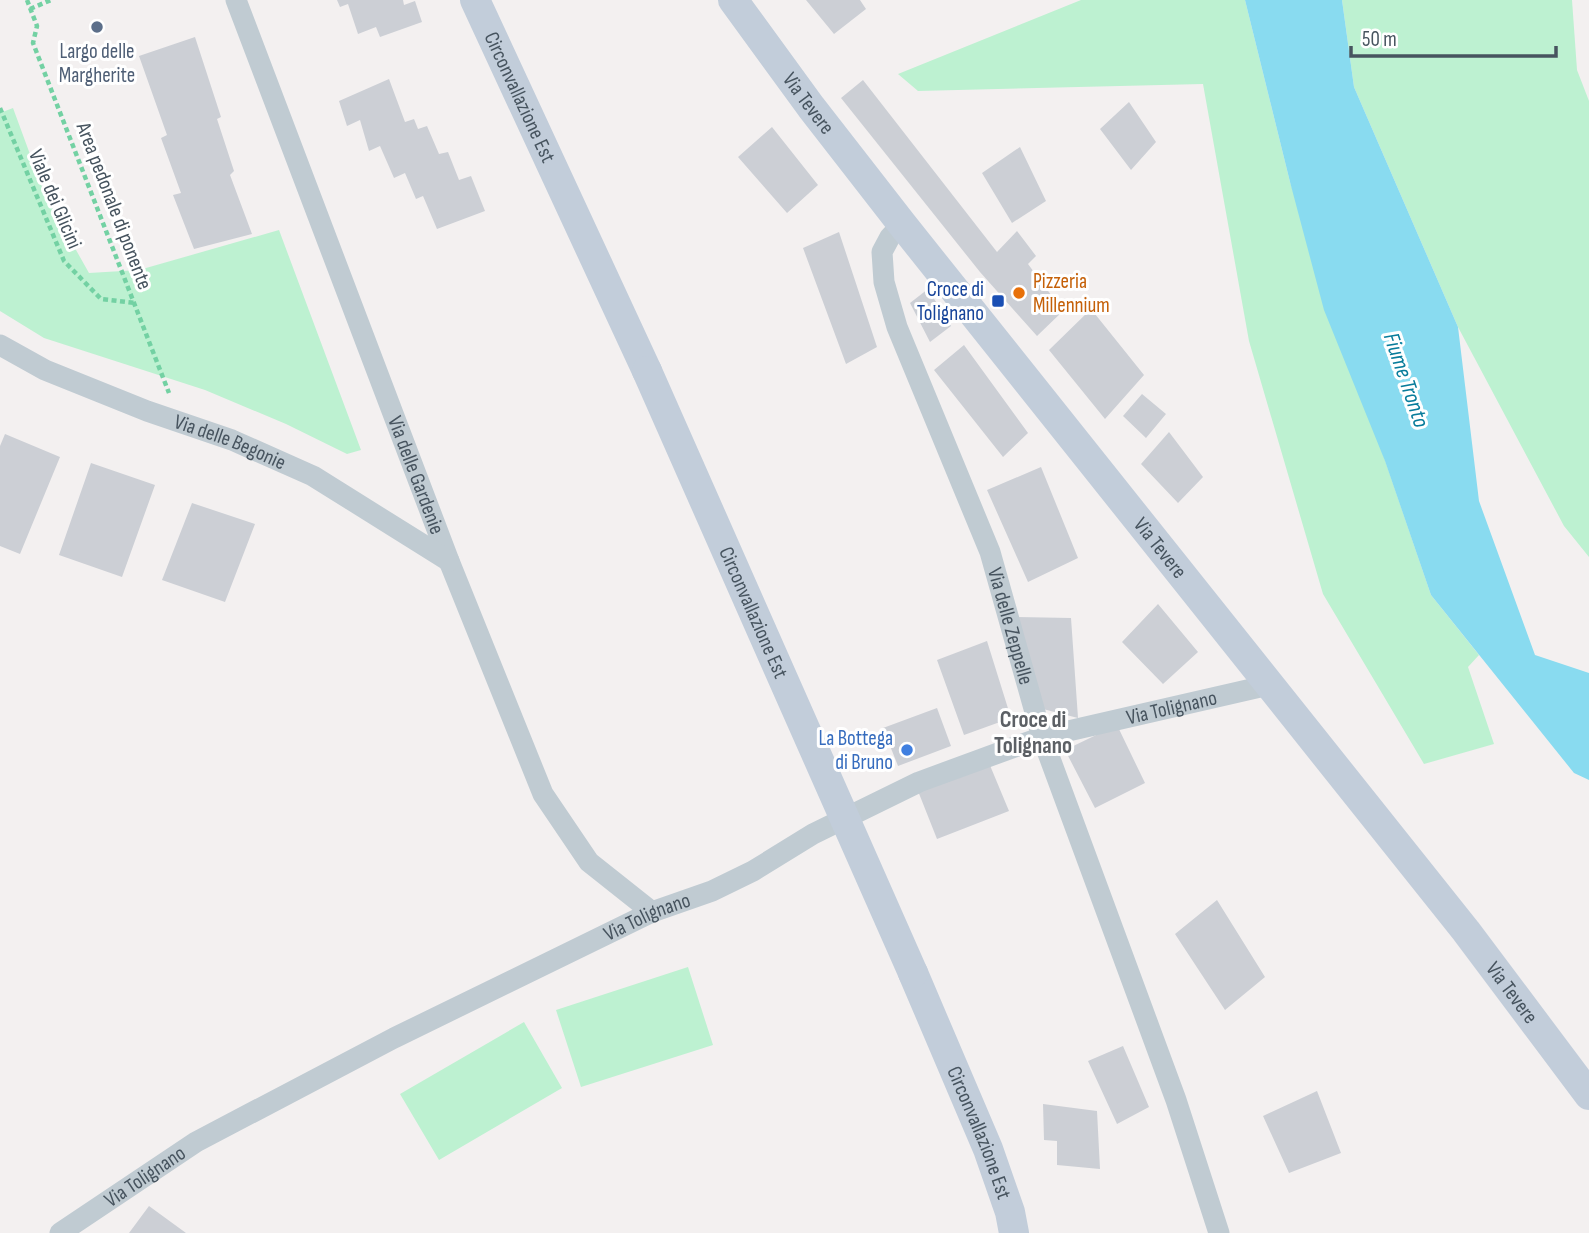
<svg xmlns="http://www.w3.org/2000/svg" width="1589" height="1233" viewBox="0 0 1589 1233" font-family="'Sofia Sans Condensed',sans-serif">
<rect width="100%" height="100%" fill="#f3f0f0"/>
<path fill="#bdf1d1" d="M1081,0H1245L1290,182L1431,595L1479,655L1468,667L1494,744L1424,764L1323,594L1249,341L1203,84L918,91L898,74Z
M1342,0H1572L1577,70L1589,101V557L1564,526L1458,327L1354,87Z
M13,108L45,195L89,273L139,270L279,230L361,450L347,454L286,424L205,390L44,338L0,311V113Z
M688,967L713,1045L581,1087L556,1010Z
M524,1022L562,1088L439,1160L400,1094Z"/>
<path fill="#89dbf0" d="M1245,0H1342L1354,87L1458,327L1479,501L1535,655L1589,673V780L1574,773L1431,595L1385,461L1324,310L1290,182Z"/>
<path fill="#cccfd5" d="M337,0H403L404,5L415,1L422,22L380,37L376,27L358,34L348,4L340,7Z
M806,0H860L866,9L834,34Z
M195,37L221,117L217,119L234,171L230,175L252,234L194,249L173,195L181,193L161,138L167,135L139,56Z
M389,79L405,122L414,119L418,129L427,126L439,154L448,152L459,180L471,176L485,211L437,229L423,196L416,199L405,173L394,178L380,146L369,151L360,120L347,126L339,101Z
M863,80L997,252L1017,231L1036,256L1028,264L1063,311L1037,336L980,272L841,98Z
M1129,102L1156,142L1131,170L1100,129Z
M772,127L818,185L787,213L738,157Z
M1020,147L1046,201L1012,223L982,173Z
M839,232L877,347L846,364L803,248Z
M928,289L951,326L930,342L910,303Z
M1091,309L1144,375L1105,419L1049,350Z
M964,345L1028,433L1003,457L934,370Z
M1142,394L1166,414L1146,438L1123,416Z
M1169,432L1203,477L1178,503L1141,464Z
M5,434L60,457L20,554L0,546V446Z
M91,463L155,485L122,577L59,555Z
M1041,467L1078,558L1028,582L987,490Z
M192,503L255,524L225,602L162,580Z
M1158,604L1198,652L1163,684L1122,642Z
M1017,617L1071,618L1078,718L1043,709Z
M987,641L1011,718L964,735L937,660Z
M937,708L951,746L898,766L883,728Z
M1117,725L1145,783L1095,808L1065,750Z
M989,763L1009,811L937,839L918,791Z
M1217,900L1265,977L1225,1010L1175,934Z
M1123,1046L1149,1107L1117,1124L1088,1061Z
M1317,1091L1341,1153L1289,1173L1263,1116Z
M1043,1104L1097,1111L1100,1169L1057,1165V1141L1044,1140Z
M149,1206L186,1233H129Z"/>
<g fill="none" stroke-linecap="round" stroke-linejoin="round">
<path stroke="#73d1a3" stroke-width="4.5" stroke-dasharray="5 3.5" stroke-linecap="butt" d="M27,0L37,26L33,43L169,393
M30,9L51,0
M0,108L64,261L101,299L135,303"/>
<g stroke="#c0cbd2" stroke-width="21">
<path id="s1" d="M236,0L449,561L543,794L589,862L652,912"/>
<path id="s2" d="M902,224L890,237L882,252L884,282L897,327L990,552L1042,737L1176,1100L1219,1233"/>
<path id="s3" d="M0,345L45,370L147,411L232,440L313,476L449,561"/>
<path id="s4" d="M60,1233L196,1142L394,1038L652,912L712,891L753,871L813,834L919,782L1042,737L1269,685"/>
</g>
<g stroke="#c2cdda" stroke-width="30">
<path id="s5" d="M475,0L647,371"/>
<path id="s6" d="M733,0L811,107L902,224L1466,931L1589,1095"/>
<path id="s7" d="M913,973L988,1149L1010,1212L1014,1233"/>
</g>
<path stroke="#c2cdda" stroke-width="30" id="s8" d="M647,371L913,973"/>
</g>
<circle fill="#5c6f8a" stroke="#fff" stroke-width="2.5" cx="97" cy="27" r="7"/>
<circle fill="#e8710a" stroke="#fff" stroke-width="2.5" cx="1019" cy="293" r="7"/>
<rect fill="#1a4fb4" stroke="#fff" stroke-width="2.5" x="991" y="294" width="14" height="14" rx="3.5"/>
<circle fill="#3f7fe0" stroke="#fff" stroke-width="2.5" cx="907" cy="750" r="7"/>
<g text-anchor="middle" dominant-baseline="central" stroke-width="6" stroke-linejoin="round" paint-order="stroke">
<g font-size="21" fill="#4e5e75" stroke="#fff">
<text x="97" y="51">Largo delle<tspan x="97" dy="24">Margherite</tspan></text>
</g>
<g font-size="21" fill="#47545f" stroke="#fff">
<text stroke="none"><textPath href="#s5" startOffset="107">Circonvallazione Est</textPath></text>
<text stroke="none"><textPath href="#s6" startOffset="128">Via Tevere</textPath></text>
<text transform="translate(55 199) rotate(67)">Viale dei Glicini</text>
<text transform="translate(114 206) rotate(69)">Area pedonale di ponente</text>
<text stroke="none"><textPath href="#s3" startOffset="250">Via delle Begonie</textPath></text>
<text stroke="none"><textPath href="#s1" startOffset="508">Via delle Gardenie</textPath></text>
<text stroke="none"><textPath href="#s6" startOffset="695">Via Tevere</textPath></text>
<text stroke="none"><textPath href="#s8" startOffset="264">Circonvallazione Est</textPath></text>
<text stroke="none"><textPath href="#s2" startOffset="432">Via delle Zeppelle</textPath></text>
<text stroke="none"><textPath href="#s4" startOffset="1236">Via Tolignano</textPath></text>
<text stroke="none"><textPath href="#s4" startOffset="668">Via Tolignano</textPath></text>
<text stroke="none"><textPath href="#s6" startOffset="1262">Via Tevere</textPath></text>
<text stroke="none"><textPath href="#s7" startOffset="173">Circonvallazione Est</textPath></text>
<text stroke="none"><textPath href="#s4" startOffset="102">Via Tolignano</textPath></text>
</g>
<g font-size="21" fill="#c56008" stroke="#fff" text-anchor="start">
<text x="1033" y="281">Pizzeria<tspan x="1033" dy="24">Millennium</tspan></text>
</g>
<g font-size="21" fill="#164399" stroke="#fff" text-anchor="end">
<text x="984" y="289">Croce di<tspan x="984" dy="24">Tolignano</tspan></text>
</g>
<g font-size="21" fill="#366cbe" stroke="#fff" text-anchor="end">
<text x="893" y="738">La Bottega<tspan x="893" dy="24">di Bruno</tspan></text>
</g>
<g font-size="23" font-style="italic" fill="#087c9b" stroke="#fff">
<text transform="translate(1406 380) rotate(71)">Fiume Tronto</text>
</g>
<g font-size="23" font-weight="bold" fill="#5c6065" stroke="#fff">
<text x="1033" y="720">Croce di<tspan x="1033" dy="26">Tolignano</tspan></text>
</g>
</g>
<path d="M1351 46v10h205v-10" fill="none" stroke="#47545f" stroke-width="3.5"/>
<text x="1362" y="46" font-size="21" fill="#47545f" stroke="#ffffff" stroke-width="5" paint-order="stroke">50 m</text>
</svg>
